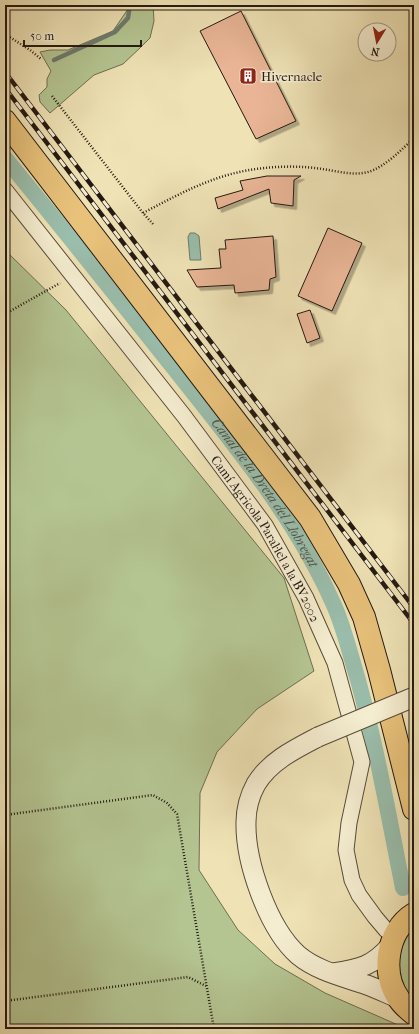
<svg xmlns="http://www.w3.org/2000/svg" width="419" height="1034" viewBox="0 0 419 1034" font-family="'IM FELL French Canon',serif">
<defs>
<filter id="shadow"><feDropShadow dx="3.5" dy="3.5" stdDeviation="0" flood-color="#0004"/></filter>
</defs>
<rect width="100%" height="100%" fill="#efe3b6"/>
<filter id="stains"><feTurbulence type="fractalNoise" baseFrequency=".005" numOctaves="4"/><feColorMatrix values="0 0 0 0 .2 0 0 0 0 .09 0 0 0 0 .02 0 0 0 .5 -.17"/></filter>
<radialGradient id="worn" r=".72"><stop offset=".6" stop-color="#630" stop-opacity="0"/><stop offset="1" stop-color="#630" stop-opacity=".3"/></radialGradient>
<path fill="#b4c592" stroke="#6c6f52" d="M128,5H153L154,21L150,38L141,47L123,64L94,75L50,113L40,102L39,95L47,87V79L51,71L40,52L50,50H68L113,31L128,9Z
M5,250L66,310L284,578L314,671L257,709L217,752L200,793L199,870L238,930L275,964L325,993L398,1025L399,1029H5Z
M414,927V1003C393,975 391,955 414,927Z"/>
<path fill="#9abeac" stroke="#6b7c6e" d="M190,233H195L199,236L201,260H190L188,237Z"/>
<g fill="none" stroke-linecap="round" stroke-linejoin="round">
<path stroke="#6b7c6e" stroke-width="4.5" d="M54,60L115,32L128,18L130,5"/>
<path stroke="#9abeac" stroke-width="16" id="s1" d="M5,158C62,227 117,297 173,367C232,442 294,515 333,603C344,627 350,654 358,680C377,749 389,818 403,888"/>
</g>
<path fill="#e9b596" stroke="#241912" filter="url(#shadow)" d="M241,11L296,121L256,139L200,31Z
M267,176H301L294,180L293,206L271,203L269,189L218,209L215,198L243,190L240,181Z
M328,228L362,243L332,311L298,296Z
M273,236L276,277L270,279L269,290L235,293L234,285L197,287L187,270L221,268L219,249H226L225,240Z
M310,310L320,338L307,343L297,314Z"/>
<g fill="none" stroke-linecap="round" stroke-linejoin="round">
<g stroke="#574c3b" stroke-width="17">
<g id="minor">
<path id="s2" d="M5,190L184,416L265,525L306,598L335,663L362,762L349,823L346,850L352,880L359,895L375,917L386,930L395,935"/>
</g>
</g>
<g stroke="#574c3b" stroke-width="21">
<path id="tertiary" d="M318,737C295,749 270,761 256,784C250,795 246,809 246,822C245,862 268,928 298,955C317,971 344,977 367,985C378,989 388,994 398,998
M333,973C360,969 373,966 391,945"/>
</g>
<g stroke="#241912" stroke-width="24">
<path id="primary" d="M5,121L310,518L349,584L364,617L379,670L414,809
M414,914C386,931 381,974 399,999C403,1005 409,1010 414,1014"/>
</g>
<path stroke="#241912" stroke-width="2.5" stroke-dasharray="1 2" stroke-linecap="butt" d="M5,34L30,50L41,59
M52,96L143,213
M153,224L143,213C183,192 219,172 265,168C283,166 304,166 322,169C337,171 353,176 368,172C385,167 401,150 414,138
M5,314L60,283
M5,815L153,795L167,803L177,814L214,1029
M5,1001L188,977L206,986"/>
<use href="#minor" stroke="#f5edd0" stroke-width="15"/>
<use href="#tertiary" stroke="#f5edd0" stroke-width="19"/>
<use href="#primary" stroke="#e8c27b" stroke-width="22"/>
<g stroke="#241912" stroke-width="4.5">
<path id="rail" d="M5,72L414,608
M5,88L414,624"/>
</g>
<use href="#rail" stroke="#f5edd0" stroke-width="3" stroke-dasharray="9" stroke-linecap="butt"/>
<g stroke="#574c3b" stroke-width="21" stroke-linecap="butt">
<path id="tertiary-bridge" d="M318,737L414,697"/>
</g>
<use href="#tertiary-bridge" stroke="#f5edd0" stroke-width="19"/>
</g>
<defs>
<g id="building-square" transform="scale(0.9)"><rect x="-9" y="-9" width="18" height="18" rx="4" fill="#8f2418" stroke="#f5edd0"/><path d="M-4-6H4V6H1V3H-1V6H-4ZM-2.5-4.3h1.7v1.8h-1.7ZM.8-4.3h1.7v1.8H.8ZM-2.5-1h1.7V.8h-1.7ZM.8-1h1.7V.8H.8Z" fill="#fff"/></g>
</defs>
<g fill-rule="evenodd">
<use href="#building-square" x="248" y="76"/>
</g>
<g text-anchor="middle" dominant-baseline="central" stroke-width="3" stroke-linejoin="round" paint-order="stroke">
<g font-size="13" fill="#241912" stroke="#f5edd0" text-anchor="start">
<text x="261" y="76">Hivernacle</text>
</g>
<g font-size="13" fill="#241912" stroke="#f5edd0">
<text stroke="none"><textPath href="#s2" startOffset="436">Camí Agricola Paral·lel a la BV2002</textPath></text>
</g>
<g font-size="14" font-style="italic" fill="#4d5348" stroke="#f5edd0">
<text stroke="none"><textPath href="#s1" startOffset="424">Canal de la Dreta del Llobregat</textPath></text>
</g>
</g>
<rect width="419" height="1034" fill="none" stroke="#efe3b6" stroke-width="20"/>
<rect x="6" y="6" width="407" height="1022" fill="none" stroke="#241912" stroke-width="2"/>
<rect x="10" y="10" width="399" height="1014" fill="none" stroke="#241912"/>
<g transform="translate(377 42) rotate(190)"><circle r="19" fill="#f5edd0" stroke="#a19884"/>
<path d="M0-3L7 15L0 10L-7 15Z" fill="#8f2418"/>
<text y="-6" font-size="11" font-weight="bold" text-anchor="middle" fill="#241912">N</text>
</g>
<path d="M24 40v6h117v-6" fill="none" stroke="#241912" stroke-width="2"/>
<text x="30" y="40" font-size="12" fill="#241912" stroke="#f5edd0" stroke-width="3" paint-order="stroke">50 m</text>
<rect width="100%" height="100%" filter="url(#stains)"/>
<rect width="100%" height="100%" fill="url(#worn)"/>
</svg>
